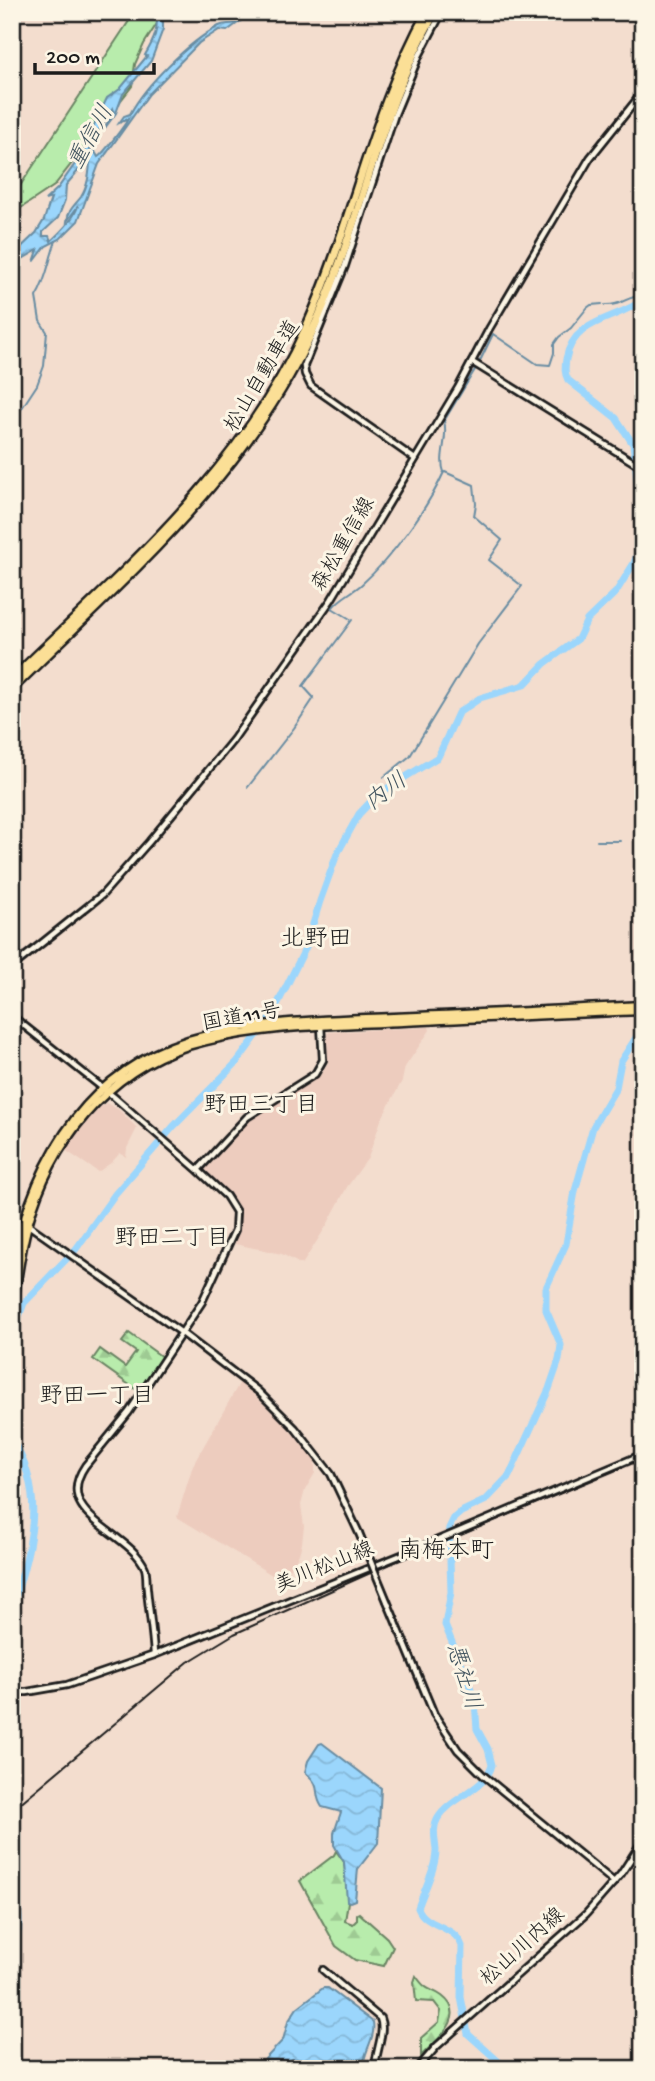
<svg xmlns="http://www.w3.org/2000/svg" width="655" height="2081" viewBox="0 0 655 2081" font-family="'Gochi Hand','Klee One',sans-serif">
<defs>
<pattern id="forest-firs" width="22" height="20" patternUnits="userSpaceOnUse" patternTransform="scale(1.75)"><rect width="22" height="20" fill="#b8ecac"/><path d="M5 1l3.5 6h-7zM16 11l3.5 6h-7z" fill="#9eca93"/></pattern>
<pattern id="water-waves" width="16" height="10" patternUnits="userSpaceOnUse" patternTransform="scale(1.75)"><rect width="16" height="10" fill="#9bd6fc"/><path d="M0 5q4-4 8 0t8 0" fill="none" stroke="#85b7d7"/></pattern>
</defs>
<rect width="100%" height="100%" fill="#f3ddce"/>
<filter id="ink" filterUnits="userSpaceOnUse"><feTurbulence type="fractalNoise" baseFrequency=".0143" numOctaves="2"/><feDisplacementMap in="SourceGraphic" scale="14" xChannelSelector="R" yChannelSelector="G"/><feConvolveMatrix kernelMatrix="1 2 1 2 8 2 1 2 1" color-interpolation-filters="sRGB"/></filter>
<g filter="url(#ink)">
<path fill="#edccbe" d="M429,1027L430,1030L405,1067L402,1081L381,1120L368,1158L347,1187L327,1225L303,1263L300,1264L282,1254L235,1244L240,1219L237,1204L202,1170L254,1114L307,1081L314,1080L322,1073L328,1063L327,1034L329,1032Z
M106,1103L118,1109L137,1128L127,1148L126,1157L120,1153L112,1162L98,1172L65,1150L92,1113Z
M240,1382L281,1420L315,1459V1473L305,1490L301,1505L304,1526L302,1543L299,1554L286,1576L277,1578L177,1517L193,1465Z"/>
<path fill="#b8ecac" stroke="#6a8464" stroke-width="2" d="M135,12H157L158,22L144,44L135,64L132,86L54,186L12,214V198Z"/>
<path fill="url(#forest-firs)" stroke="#6a8464" stroke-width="2" d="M129,1333L162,1357L138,1391L93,1359L100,1349L125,1367L136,1352L122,1342Z
M336,1851L344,1862L348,1902L345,1921L353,1924L357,1920V1914L359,1913L387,1938L393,1947L384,1966L355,1960L336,1946L300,1881L334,1855Z
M416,1976C428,1993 429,1987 442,1996C470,2017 435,2041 421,2056V2038L439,2022L441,2011L434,2002L416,2001L414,1982Z"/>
<path fill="url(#water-waves)" stroke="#688ca2" stroke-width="2" fill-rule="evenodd" d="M156,12H163V29L151,61L123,94L116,113L102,132L114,111L113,108L94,138L90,150H94L98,157C103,154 125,125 128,119L119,123L124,116L130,114C146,84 189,42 219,26C225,23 229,25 235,23C243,20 244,13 253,12L227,31L219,30L199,43L149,94L99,164L78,221L60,239L46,246L34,262L38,250L12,265V256L36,233L44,220L51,198L45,200L58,188L77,161H81L90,134L107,98L120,89L147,56L145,55C154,40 159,30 156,12ZM90,157C90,169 88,186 81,197C75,205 68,210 67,221L78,206C74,219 61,231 51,241L49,236H43V232L58,218L65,200L66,185Z
M322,1743L381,1788L378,1843L358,1869L355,1900L350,1902L347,1901L344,1862L334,1845V1833L341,1812L322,1807C312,1792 324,1789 305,1772L308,1761L319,1744Z
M323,1988H328L373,2022C376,2039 363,2051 363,2069H307L293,2059L282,2065L271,2066L265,2059L283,2040L288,2022L297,2008Z"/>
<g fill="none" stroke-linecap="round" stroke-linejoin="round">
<path stroke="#688ca2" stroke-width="2" d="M12,39L20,12
M605,305C624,306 627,295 643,296
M12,438L16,417L37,385L44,366L47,332L40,321L36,297C47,280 49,259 56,241
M384,777L410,756L478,644L522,586L489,560L502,540L474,516L476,504L474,485L445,472
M248,787L294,728L314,698L303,686L352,620L332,608C341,597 352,593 362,584C391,558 428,508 444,472C438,456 449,437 444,421L479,363L493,334L537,364L550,365L554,353V344L559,337L571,328L587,308L591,305L602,304
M636,832H643
M597,841H620"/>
<path stroke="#9bd6fc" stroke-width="7" d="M12,1352L18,1319L24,1303L76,1249L115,1194L173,1127L237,1062L272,1015L306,947L320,901L337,854L359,814L378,794L438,757L458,713L480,698L524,685L544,664L578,639L587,620L616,592L634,563L639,550L643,526L633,444L616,418L568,380C564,373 565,367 566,359C574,318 615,321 643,300
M12,1440C48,1495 30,1550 12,1608
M12,1890C23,1911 19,1934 12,1957
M507,2069L468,2034L461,1997L462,1946C454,1924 426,1928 418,1908C424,1890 436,1868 436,1850C435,1838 432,1828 438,1818C451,1797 486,1790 492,1765L488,1749L477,1729L475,1702L471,1689L445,1625L451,1592L449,1528L454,1518L461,1512L486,1500L509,1476L549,1389L559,1360L561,1345L546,1310V1288L566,1244L575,1191L593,1127L616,1088L621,1061L643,1027"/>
<g stroke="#1c1c1c" stroke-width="10">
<path id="tertiary" d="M472,362L643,468
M415,459L311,386L305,374L304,366L345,266L395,114L419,56L442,12
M12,1016L114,1097L198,1170L226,1196L236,1212L235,1230L202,1302L129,1412L85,1466C51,1516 131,1532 145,1568C147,1574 146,1582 147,1589C149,1611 153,1633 154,1655
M198,1170L247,1117L315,1074L323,1060L321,1026
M27,1224L182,1333L258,1391L295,1428L331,1474L359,1533
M387,1601L434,1714L458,1750L483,1775L614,1882
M323,1970L380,2018C386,2032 375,2052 375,2069"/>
</g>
<g stroke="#1c1c1c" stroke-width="10">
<path id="secondary" d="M12,967L102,895L149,842L233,740L331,600L458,388L489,329L590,158L643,92
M12,1692H27L67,1685L154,1655L436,1541L643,1454
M417,2069L437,2046L586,1914L621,1874L643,1840"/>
</g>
<g stroke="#1c1c1c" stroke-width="11">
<path id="trunk" d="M12,1267C33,1164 82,1074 188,1040C254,1020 325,1020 393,1017C477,1014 560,1009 643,1005
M12,1314C17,1284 20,1254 28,1225C50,1144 106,1072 188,1046C251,1027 317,1026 382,1023C469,1019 556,1014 643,1011"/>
</g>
<g stroke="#1c1c1c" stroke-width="12">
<path id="motorway" d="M12,679C121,573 243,470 306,328C352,225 372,112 427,12
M12,689C123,579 244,478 311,334C360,230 377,113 435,12"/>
</g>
<use href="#tertiary" stroke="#fcf5e5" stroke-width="4.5"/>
<use href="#secondary" stroke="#fcf5e5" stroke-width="4.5"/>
<use href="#trunk" stroke="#fbdf96" stroke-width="6"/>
<use href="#motorway" stroke="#fbdf96" stroke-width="7"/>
<path stroke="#1c1c1c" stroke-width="2" d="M12,1810L188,1662L234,1634L395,1562L643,1459"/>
<g stroke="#1c1c1c" stroke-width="10" stroke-linecap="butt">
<path id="tertiary-bridge" d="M359,1533L387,1601"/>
</g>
<use href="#tertiary-bridge" stroke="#fcf5e5" stroke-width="4.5"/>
</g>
</g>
<g text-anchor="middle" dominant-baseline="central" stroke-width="6" stroke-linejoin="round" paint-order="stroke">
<g font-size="21" fill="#1c1c1c" stroke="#fcf5e5">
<text transform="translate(264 377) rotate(-59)">松山自動車道</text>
<text transform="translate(345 545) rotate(-60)">森松重信線</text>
<text transform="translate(242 1019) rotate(-10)">国道11号</text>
<text transform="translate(325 1569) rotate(-22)">美川松山線</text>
<text transform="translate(524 1948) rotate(-42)">松山川内線</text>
</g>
<g font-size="23" font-style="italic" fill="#42545f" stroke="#fcf5e5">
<text transform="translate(92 138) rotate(-61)">重信川</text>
<text transform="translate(387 793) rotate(-37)">内川</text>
<text transform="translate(462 1677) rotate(73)">悪社川</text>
</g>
<g font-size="23" fill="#1c1c1c" stroke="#fcf5e5">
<text x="261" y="1106">野田三丁目</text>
<text x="172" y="1239">野田二丁目</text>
<text x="97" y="1397">野田一丁目</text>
</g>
<g font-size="24" fill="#1c1c1c" stroke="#fcf5e5">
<text x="316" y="940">北野田</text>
<text x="446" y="1552">南梅本町</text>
</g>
</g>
<rect width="655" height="2081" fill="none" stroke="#fcf5e5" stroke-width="42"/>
<rect x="21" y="21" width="613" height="2039" fill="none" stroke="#1c1c1c" stroke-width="2.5" filter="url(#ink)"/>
<path d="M35 63v10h119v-10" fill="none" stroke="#1c1c1c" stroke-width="3.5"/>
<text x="46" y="63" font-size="21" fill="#1c1c1c" stroke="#fcf5e5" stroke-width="5" paint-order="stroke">200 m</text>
</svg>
